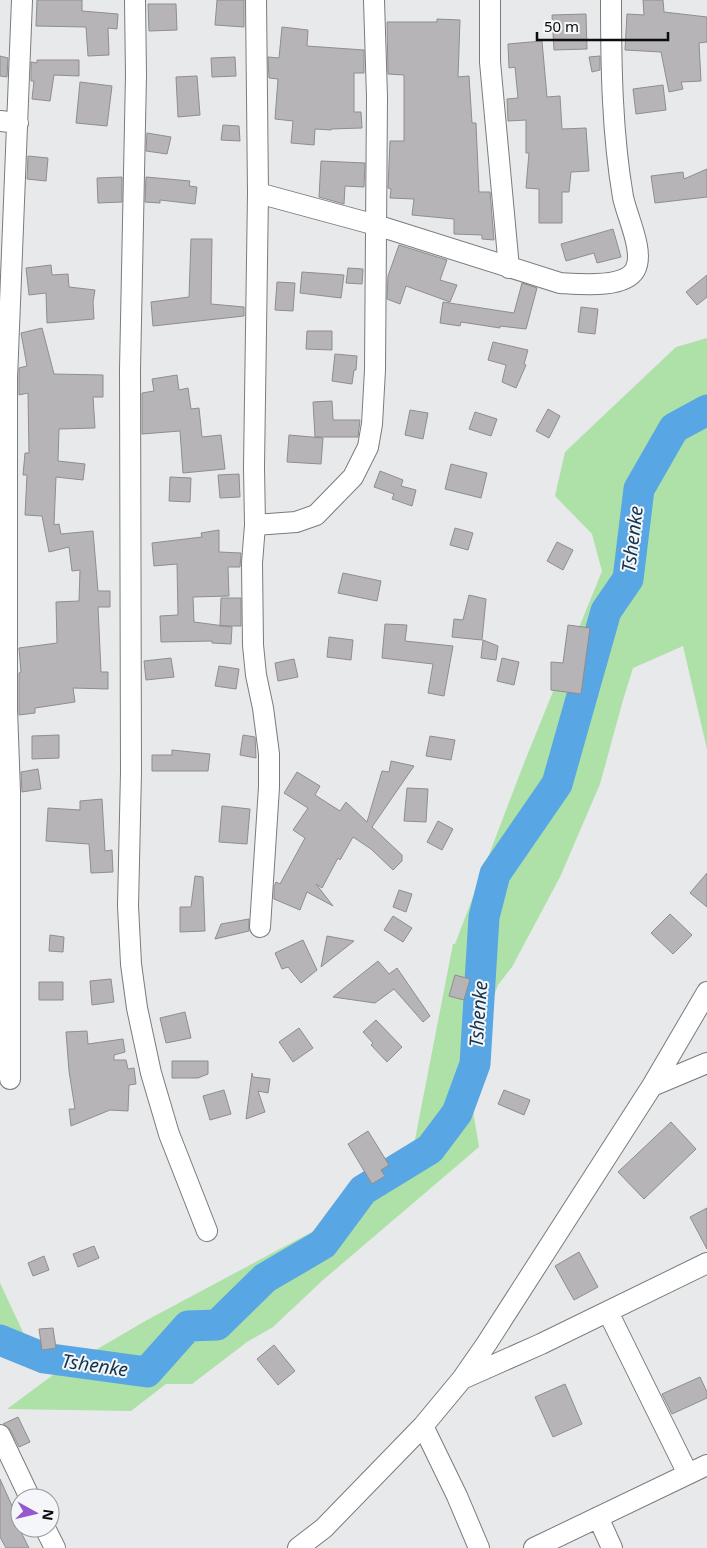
<svg xmlns="http://www.w3.org/2000/svg" width="707" height="1548" viewBox="0 0 707 1548" font-family="'Noto Sans',sans-serif">
<rect width="100%" height="100%" fill="#e7e9eb"/>
<path fill="#ade1a8" d="M707,338V749L683,646L633,668L623,700L600,784L560,877L512,967L498,985L490,1007L471,1099L479,1147L323,1280L273,1327L247,1342L192,1384H166L131,1411L7,1409L53,1375L147,1320L368,1202L412,1155L453,944H455L524,763L602,571L592,534L555,496L565,452L676,347Z
M0,1283L29,1345L3,1352L0,1349Z"/>
<g fill="none" stroke-linecap="round" stroke-linejoin="round">
<path stroke="#58a6e3" stroke-width="31" d="M0,1340L44,1358L147,1372L188,1326L217,1325L265,1278L323,1244L363,1190L430,1149L457,1113L475,1064L484,917L495,874L557,784L606,611L628,579L639,489L674,428L707,410"/>
</g>
<path fill="#b6b4b6" stroke="#8f8d8f" d="M37,0H82V11L118,14L117,29L108,28L109,55L88,56L86,27L36,26Z
M217,0H244V27L215,25Z
M643,0H663L664,12L707,17V42L699,43L701,81L681,82L683,89L669,92L661,52L625,50L627,14L644,15Z
M148,4H176L177,30L149,31Z
M586,14L587,49L554,50L552,15Z
M437,19L460,20L458,77L469,76L472,123H476L479,192H490L494,240L482,239V235L454,234V219L412,215L414,199L390,198L391,189L388,188L390,141H404V75L388,74L387,22H437Z
M282,27L308,30L307,46L364,50V73H354V112H361L362,128L331,129V130L315,129L314,145L291,143L293,121L275,119L278,79L269,78L268,57L279,58Z
M542,41L547,97L560,96L562,129L586,128L589,171L571,172L569,192H562V223H539V189L526,188L529,153H526V120L508,121L507,99L518,98L515,67L509,68L508,44Z
M0,56L8,58L7,77L0,76Z
M600,56V70L592,72L589,57Z
M235,57L236,76L212,77L211,58Z
M37,60H79V76L54,75L50,101L32,99L34,81H31V62L37,63Z
M197,76L200,115L178,117L176,77Z
M80,82L112,86L107,126L76,123Z
M663,85L666,110L636,114L633,89Z
M223,125L239,126L240,141L221,140Z
M147,133L171,137L167,154L146,151Z
M28,156L48,158L46,181L27,179Z
M321,161L365,163L364,187L345,186L344,204L319,197Z
M707,169V197L655,203L651,176L683,172L684,179Z
M122,177V202L98,203L97,178Z
M146,177L190,181L189,186L197,187L195,204L160,200V203L145,202Z
M613,229L621,257L597,263L594,253L566,261L561,244Z
M191,239H212L211,304L244,307V316L153,326L151,302L189,297Z
M399,245L447,260L440,280L457,285L450,302L406,286L400,304L387,299L388,276Z
M51,265L52,275L68,274L69,287L95,290L93,302L94,319L47,323L46,293L29,295L26,268Z
M348,268L363,269L362,284L346,283Z
M302,272L344,275L341,298L300,293Z
M707,275V297L697,305L686,292Z
M277,282L295,283L293,311L275,310Z
M522,283L537,288L526,329L500,326V328L461,322L460,326L440,323L443,302L514,313Z
M581,307L598,309L595,334L578,332Z
M42,328L54,374L103,375V397H93L95,428L59,429L58,461L85,464L83,480L56,477L54,525L59,524L61,534L93,531L98,591H110V607H98L101,672H108V689L73,688L75,702L35,708V713L19,715V673L21,672L19,648L57,643L56,602L79,601L80,570L72,571L69,547L49,552L42,516L25,515L27,475H23L25,453H29L28,393L19,395V368L27,366L21,333Z
M307,331H332V350L306,349Z
M493,342L528,350L524,364L526,365L516,388L502,382L506,365L488,360Z
M335,354L357,356L356,370H354L352,384L332,381Z
M177,375L179,390L188,388L191,409L199,408L202,437L221,435L225,469L183,473L180,431L142,434V393L154,391L152,379Z
M332,401L333,420H360L358,437H315L313,402Z
M548,409L560,416L549,438L536,431Z
M410,410L428,413L423,439L405,435Z
M475,412L497,419L491,436L469,429Z
M289,435L323,438L321,464L287,462Z
M451,464L487,473L481,498L445,489Z
M380,471L403,480L401,486L416,490L412,506L392,499L394,494L374,487Z
M239,474L240,497L220,498L218,475Z
M170,477L191,478L190,502L169,501Z
M455,528L473,533L468,550L450,545Z
M219,530V552L241,553L240,567H228L229,596L193,597L194,622L232,627L231,644L212,643V641L161,642L160,616L178,615L177,564L154,566L152,543L202,537L201,533Z
M557,542L573,550L563,570L547,561Z
M343,573L381,581L377,601L338,593Z
M469,595L486,599L482,640L452,637L454,619L463,620Z
M221,598H241V626H220Z
M385,624L407,625L405,641L453,646L444,696L428,693L433,664L382,658Z
M568,625L590,628L581,694L551,690V662L563,663Z
M329,637L353,640L351,660L327,657Z
M483,640L498,646L496,660L481,658Z
M171,658L174,677L146,680L144,661Z
M502,658L519,662L514,685L497,681Z
M294,659L298,677L278,681L275,663Z
M219,666L239,669L236,689L215,686Z
M59,735V758L32,759V736Z
M243,735L255,737L256,758L240,755Z
M430,736L455,740L451,760L426,756Z
M172,750L210,754L208,771H152V755H172Z
M391,761L414,766L372,827L402,855V861L393,870L371,849L353,837L340,860L338,858L322,888L316,884L333,906L307,892L300,910L274,899V887L276,882L280,884L305,838L293,830L308,808L284,793L297,772L320,786L315,795L340,811L346,802L367,822L382,771L389,772Z
M38,769L41,789L22,792L21,772Z
M407,788L428,789L426,822L404,821Z
M102,799L105,851L112,850L113,872L91,873L89,844L46,841L48,808L80,810V801Z
M222,806L250,809L247,844L219,842Z
M438,821L453,829L442,850L427,842Z
M707,873V907L690,893Z
M195,876L203,877L205,931L180,932V907H191Z
M399,890L412,894L406,912L393,907Z
M670,914L692,935L673,954L651,933Z
M393,916L412,928L403,942L384,930Z
M249,919V931L215,939L221,924Z
M50,935L64,937L63,952L49,951Z
M327,936L354,941L321,967Z
M303,940L317,970L301,983L288,967L282,969L275,953Z
M378,961L389,974L397,968L430,1016L423,1022L394,989L375,1003L333,997Z
M455,975L470,979L464,1000L449,996Z
M111,979L114,1002L92,1005L90,981Z
M39,982H63V1000H39Z
M185,1012L191,1038L166,1043L160,1018Z
M376,1020L402,1047L387,1062L371,1045L373,1043L363,1032Z
M299,1028L313,1048L293,1062L279,1042Z
M87,1031L88,1044L123,1039L125,1052L114,1055V1060H126L128,1069L134,1068L136,1084L129,1085L128,1111L110,1110L71,1126L69,1109H75L69,1071L66,1032Z
M172,1061H208V1074L198,1078H172Z
M252,1073L253,1077L270,1079L268,1093L258,1091L265,1112L246,1119Z
M224,1090L231,1114L210,1120L203,1096Z
M504,1090L530,1100L524,1115L498,1104Z
M671,1122L696,1149L644,1199L618,1172Z
M368,1131L389,1165L381,1170L385,1176L372,1184L348,1144Z
M707,1208V1249L690,1217Z
M94,1246L99,1258L78,1267L73,1254Z
M579,1252L598,1287L574,1300L555,1266Z
M44,1256L49,1270L33,1276L28,1263Z
M53,1328L56,1348L42,1350L39,1329Z
M274,1345L295,1371L278,1385L257,1359Z
M700,1377L707,1392V1398L672,1414L662,1394Z
M565,1384L582,1424L553,1437L535,1397Z
M18,1417L30,1442L19,1447L10,1429L3,1424Z
M0,1479L17,1517L14,1518L29,1548H6L0,1537Z"/>
<g fill="none" stroke-linecap="round" stroke-linejoin="round">
<g stroke="#797b7d" stroke-width="22">
<path id="street" d="M135,0L136,75L130,370L131,772L128,906L131,964L137,1008L151,1073L169,1134L207,1231
M256,0L258,193L254,467L255,525L252,563L253,645L256,675L263,708L269,754V787L260,927
M490,0V62L509,268
M0,121L18,123
M258,193L376,225L560,283C579,284 624,289 635,270C645,252 627,217 623,197C612,133 611,65 611,0
M255,525L296,522L316,515L353,477L368,447L372,424L375,370L377,97L374,0
M10,1079V792L7,709V378L22,0
M652,1086L707,1063
M608,1312L688,1474
M462,1379L541,1344L707,1263
M423,1426L457,1496L479,1548
M0,1435L30,1498
M598,1517L612,1548
M45,1528L55,1548
M298,1548L324,1528L423,1426L462,1379L487,1343L652,1086L707,992
M534,1548L707,1465"/>
</g>
<use href="#street" stroke="#fff" stroke-width="20"/>
</g>
<g text-anchor="middle" dominant-baseline="central" stroke-width="4" stroke-linejoin="round" paint-order="stroke">
<g font-size="19" font-style="italic" fill="#13344d" stroke="#f4f6f9">
<text transform="translate(632 539) rotate(-83)">Tshenke</text>
<text transform="translate(478 1014) rotate(-86)">Tshenke</text>
<text transform="translate(95 1365) rotate(8)">Tshenke</text>
</g>
</g>
<g transform="translate(35 1513) rotate(98)"><circle r="24" fill="#f4f6f9" stroke="#97989b"/>
<path d="M0-4L9 19L0 12L-9 19Z" fill="#9658ce"/>
<text y="-8" font-size="14" font-weight="bold" text-anchor="middle" fill="#0b0c0d">N</text>
</g>
<path d="M537 32v8h131v-8" fill="none" stroke="#0b0c0d" stroke-width="2.5"/>
<text x="544" y="32" font-size="15" fill="#0b0c0d" stroke="#f4f6f9" stroke-width="4" paint-order="stroke">50 m</text>
</svg>
